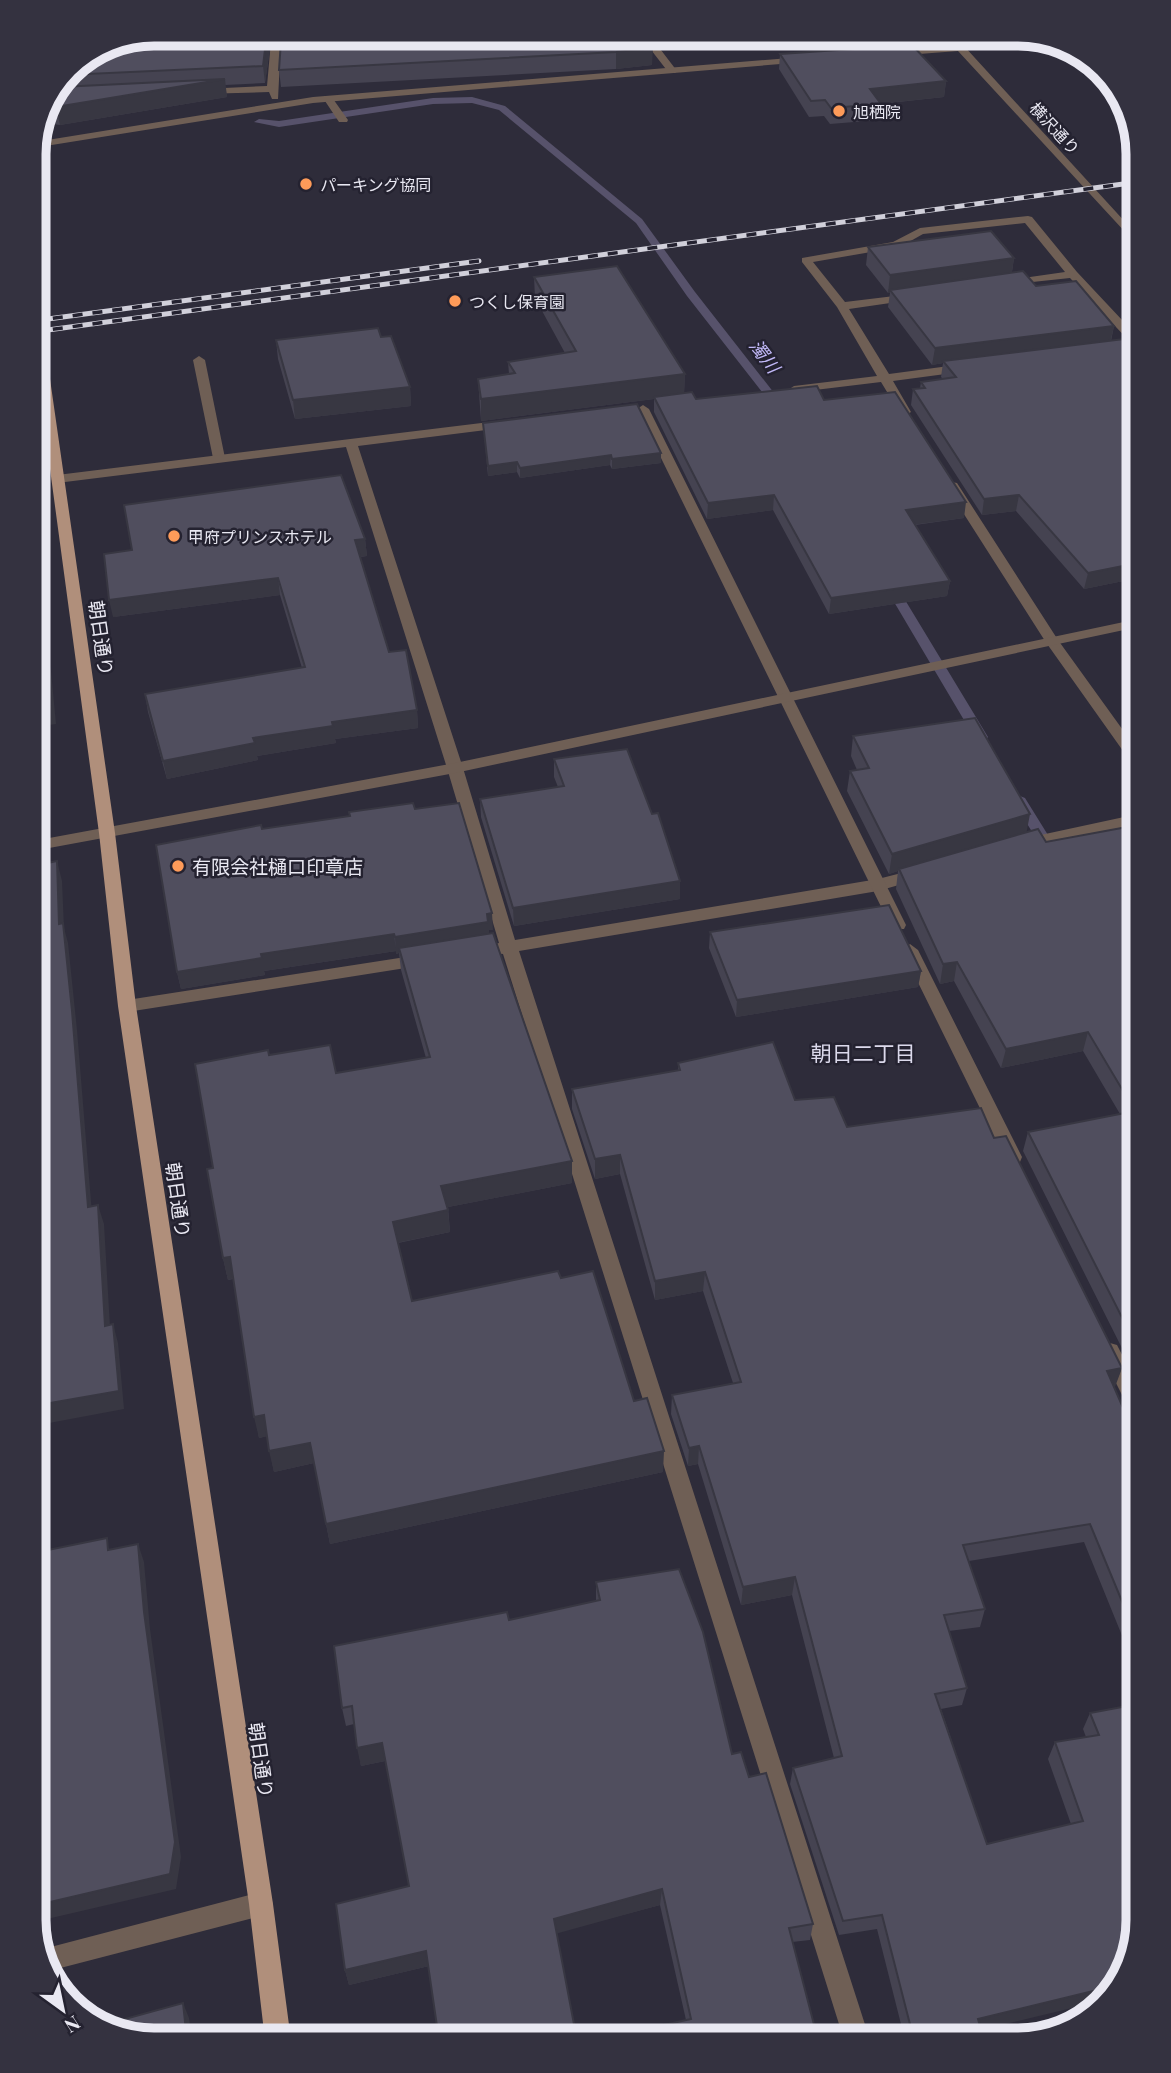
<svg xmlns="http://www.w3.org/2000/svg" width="1171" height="2073" viewBox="0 0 1171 2073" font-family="'Playfair Display','Noto Sans JP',serif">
<rect width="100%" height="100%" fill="#2e2c3a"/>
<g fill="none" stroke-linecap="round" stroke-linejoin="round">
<path fill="#57526b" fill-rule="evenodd" d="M472,97L505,106L642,219L695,292L785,407V411H777L687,296L636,223L499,110L472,103L433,104L279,127L254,122L259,119L279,121L433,98Z
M890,581L896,585L988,737L986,740L981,741L974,737L884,585Z
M1020,796L1025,798L1056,848L1054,851L1049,853L1042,848L1013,801Z"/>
<path stroke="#4a4856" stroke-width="10" stroke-dasharray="10 5" stroke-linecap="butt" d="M33,312L37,334"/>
<path stroke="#4a4856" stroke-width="13" stroke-dasharray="13 7" stroke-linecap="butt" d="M37,333L42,365"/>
<path fill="#6f5f55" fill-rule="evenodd" d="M271,41H281L278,99H272L269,92L200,94L198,92L203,89L267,86Z
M325,96H331L348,120L347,122H339L323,98Z
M199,356L205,360L225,458L219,462L213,458L193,360Z
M455,763L463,768L515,940L878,879L917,869L925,874L923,878L878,891L519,951L870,2040H844L503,954L491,953L489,949L491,945L499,943L447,768Z
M1138,814V824L1022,849L1014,844L1022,839Z
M425,954L433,960L431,964L127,1012L118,1006L127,1000Z
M261,1892L270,1895L273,1904L270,1913L261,1916L45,1972L40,1951L43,1949Z"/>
<path fill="#6f5f55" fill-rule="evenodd" d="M641,37H651L677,71L675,73H669Z
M1038,38L1049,41L959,51L954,48L959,45Z
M1028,216L1032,217L1077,272L1138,337V350L1103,353V347L1131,343L1070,278L1004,285L1002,283L1008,280L1065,272L1025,223L923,234L900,247L813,262L845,302L911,294L917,297L911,300L849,309L889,374L964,364L970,368L968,371L893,381L911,412L905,416L901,415L881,382L790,393L788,390L794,386L877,376L837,307L802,262V258L893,242L920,228Z
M643,405L649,409L906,925L904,929H892L890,925L637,409Z
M506,420L510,421V427L358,446L463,768L455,773L447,768L346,447L57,483L51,479L57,475Z
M952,482L957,483L1058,640L1138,751V767L1133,765L1045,641L946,486Z
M910,944L918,950L1022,1157L1020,1162H1006L1004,1157L902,950Z
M1110,1343L1117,1345L1138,1386V1416L1131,1413L1100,1351L1103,1345Z"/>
<path fill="#6f5f55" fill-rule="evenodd" d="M944,34H953L1138,236V246L958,51L893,56L888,53L893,50L953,46Z
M802,57L807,60L805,62L313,103L33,148L35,142L313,97Z
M1138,619V627L455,773L33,851V841L455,763Z"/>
<path fill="#b08f7b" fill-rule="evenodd" d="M42,361L48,365L115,833L136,1006L273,1904L291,2040H265L249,1904L118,1006L99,833L36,365Z"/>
<g stroke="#d1d0da" stroke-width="5">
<path id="rail" d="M33,321L479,261
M33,332L1138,182"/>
</g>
<use href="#rail" stroke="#242230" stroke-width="3.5" stroke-dasharray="10" stroke-linecap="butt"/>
</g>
<path fill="#454351" d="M645,37L652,65L616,69L281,87L279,70Z
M271,41L265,83L225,85L227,97L60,125L44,123L69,68Z
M780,54L946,81L944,97L880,104L879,120L830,124L824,116L809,117L779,69Z
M868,247L1014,258L1012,272L1114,326L1111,341L1138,356V578L1084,589L1016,511L982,515L911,405L913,389L920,388L921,382L943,379L941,377L943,363L932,365L888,307L890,293H888L866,265Z
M534,277L685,374L684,393L696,399L824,400L964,518L915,525L950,581L947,596L829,614L773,510L707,519L654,412V399L481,421L478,379L509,374L508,362L565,353L535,298Z
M381,337L410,387L411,406L295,419L278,359L276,340Z
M483,423L661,453V463L612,469L610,465L520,478L517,472L488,476Z
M365,539L367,556L360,557L389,652L417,710L418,728L335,739L336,743L257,756L258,760L167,779L148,712L145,694L302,668L280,595L113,617Z
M853,736L1026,833L1046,842L1138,825V1380L1023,1151L1028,1132L1120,1114L1083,1051L1001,1068L954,981L940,984L896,889L898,871L889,874L847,791L850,771L857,770L851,756Z
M554,759L652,814L680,899L514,926L481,817L480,799L558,787L554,777Z
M262,829L493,930H489V933L572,1183L448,1207L450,1232L398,1243L412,1301L561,1278L634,1401L663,1472L330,1544L314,1463L274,1472L267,1436L259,1438L233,1279L228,1280L223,1258L213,1168L269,1055L336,1073L426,1058L401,970L399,953L396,954V951L264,971L265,975L181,989L177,972Z
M710,932L921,971L918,987L736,1017L709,948Z
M678,1063L795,1100L847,1127L994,1138L1122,1368L1114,1387L1138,1442V1675L1084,1542L969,1561L985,1609L980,1627L949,1631L967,1688L962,1705L941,1709L987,1844L1071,1824L1048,1759L1055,1742L1086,1737L1083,1729L1090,1713L1138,1704V1920L982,2030L984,2040H905L877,1929L839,1935L790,1784L793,1768L834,1758L792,1595L741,1605L698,1464L688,1466L671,1414L672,1395L733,1383L703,1291L655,1300L620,1174L595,1179L572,1109V1089L678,1071Z
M596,1582L732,1754L749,1777L813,1924L810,1940L792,1942L818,2040L686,2020L660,1905L429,1966L349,1985L345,1970L409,1887L385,1761L361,1766L354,1724L346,1726L342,1708L509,1620L596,1601Z"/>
<path fill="#383742" d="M657,37H694L657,40Z
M266,41H271L265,83L263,66Z
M653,48L652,65L616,69V52Z
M225,79L227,97L60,125L56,107Z
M946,81L944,97L868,105L870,89Z
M1014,258L1011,277L890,290V293H888L890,275Z
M1114,326L1110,343L943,361V363L932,365L935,348Z
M685,374L684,396L654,397V399L481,421V399Z
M410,387L411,406L295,419L293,400Z
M661,453V463L612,469V459Z
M611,455L610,465L520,478V468Z
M517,462V472L488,476V466Z
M774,495L773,510L707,519L708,503Z
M1019,495L1016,511L982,515L984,499Z
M966,502L964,518L904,526L906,510Z
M365,539L367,556L357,557L355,540Z
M1138,563V578L1084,589L1088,573Z
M278,578L280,595L113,617L109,600Z
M950,581L947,596L829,614L831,598Z
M47,651L51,671L56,724L33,727V706Z
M417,710L418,728L335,739L336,743L257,756L258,760L167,779L163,761L253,738L332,722Z
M1030,814L1026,835L899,869L898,871L889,874L892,854Z
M57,861L62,881L64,928L68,943L77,1030L93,1226L88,1207L59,924Z
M680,881V899L514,926L513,908Z
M492,913L493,930H489V939L399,948V953L396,954L395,937Z
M394,934L396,951L264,971L265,975L181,989L177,972L261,954Z
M957,962L954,981L940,984L943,964Z
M921,971L918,987L736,1017L737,1000Z
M1088,1032L1083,1051L1001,1068L1006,1049Z
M620,1155V1174L595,1179V1159Z
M572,1161V1183L443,1208L441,1186Z
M98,1205L104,1224L111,1344L105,1326Z
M448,1210L450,1232L396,1243L393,1222Z
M230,1257L234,1278L228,1280L223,1258Z
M705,1272L703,1291L655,1300V1281Z
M113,1324L118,1343L124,1409L33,1426V1406Z
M1122,1368L1115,1387L1101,1390L1107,1371Z
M264,1415L269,1436L259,1438L254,1417Z
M310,1443L314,1463L274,1472L269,1451Z
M699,1446L698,1464L688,1466L689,1448Z
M664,1451L663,1472L330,1544L326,1524Z
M138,1544L144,1562L150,1629L181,1857L176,1889L34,1922L33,1906L144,1612Z
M795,1577L792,1595L741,1605L743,1587Z
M382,1743L385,1761L361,1766L357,1748Z
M662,1889L660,1905L555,1934L554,1919Z
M426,1951L429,1966L349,1985L345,1970Z
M51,1961L59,1976L61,1990L53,1981Z
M1118,1985L1101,2001L972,2032L978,2019Z
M183,2003L189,2018L192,2040H187Z"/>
<path fill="#504e5e" stroke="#383742" stroke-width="2" d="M645,37L653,48L616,52L279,70L281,41Z
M266,41L263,66L66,75L69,68L108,42Z
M912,45L946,81L870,89L881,104L831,108L825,100L811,101L780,54Z
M225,79L56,107L51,106L60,87Z
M991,231L1014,258L890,275L868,247Z
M617,266L685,374L481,399L478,379L515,373L508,362L576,351L534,277Z
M1023,271L1036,286L1076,281L1114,326L935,348L890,290Z
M378,328L381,337L391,336L410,387L293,400L276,340Z
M1124,339L1138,356V563L1088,573L1019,495L984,499L913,389L925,388L921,382L956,377L943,361Z
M817,386L824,400L895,392L966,502L906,510L950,581L831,598L774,495L708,503L654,397L692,392L696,399Z
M637,404L661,453L612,459L611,455L520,468L517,462L488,466L483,423Z
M341,475L365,539L355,540L389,652L406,650L417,710L332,722L333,726L253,738L255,743L163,761L145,694L305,667L278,578L109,600L104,554L132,550L124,505Z
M47,651L51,704L33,706V653Z
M975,718L1030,814L892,854L850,771L869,768L853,736Z
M627,749L652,814L658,813L680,881L513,908L480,799L564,786L554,759Z
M413,803L415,809L459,803L492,913L487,914L488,922L395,937L394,934L261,954L262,958L177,972L156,845L261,825L262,829L350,816L349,812Z
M1138,825V1349L1028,1132L1135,1111L1088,1032L1006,1049L957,962L943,964L899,869L1038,829L1046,842Z
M57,861L59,924L63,923L72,1011L88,1207L98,1205L105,1326L113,1324L119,1391L33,1406V866Z
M889,905L921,971L737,1000L710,932Z
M493,933L572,1161L441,1186L448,1210L393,1222L412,1301L558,1271L561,1278L593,1271L634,1401L647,1398L664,1451L326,1524L310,1443L269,1451L264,1415L254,1417L230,1257L223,1258L207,1169L213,1168L195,1064L268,1050L269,1055L330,1045L336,1073L430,1057L399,948Z
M773,1042L795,1100L834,1097L847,1127L981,1108L994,1138L1006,1136L1122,1368L1107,1371L1138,1442V1640L1090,1524L963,1545L985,1609L944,1615L967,1688L935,1694L987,1844L1083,1821L1055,1742L1099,1735L1090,1713L1138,1704V1920L1118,1985L978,2019L984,2040H914L882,1915L843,1921L793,1768L842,1756L795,1577L743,1587L699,1446L689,1448L672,1395L741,1382L705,1272L655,1281L620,1155L595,1159L572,1089L680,1070L678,1063Z
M107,1538L108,1550L138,1544L144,1612L175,1842L170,1874L33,1906V1553Z
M679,1569L703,1632L732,1754L741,1752L749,1777L766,1773L813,1924L789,1928L818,2040H596L691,2019L662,1889L554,1919L577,2040H439L426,1951L345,1970L336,1904L409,1886L382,1743L357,1748L352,1706L342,1708L334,1646L507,1612L509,1620L600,1600L596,1582Z
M51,1961L53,1981L45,1972L43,1963Z
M183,2003L187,2040H146L103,2025Z"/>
<g fill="#fe9b59" stroke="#242230" stroke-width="2.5">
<circle cx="839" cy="111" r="7"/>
<circle cx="306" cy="184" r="7"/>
<circle cx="455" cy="301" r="7"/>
<circle cx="174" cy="536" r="7"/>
<circle cx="178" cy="866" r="7"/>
</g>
<g text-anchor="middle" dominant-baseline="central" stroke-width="5" stroke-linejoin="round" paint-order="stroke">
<g font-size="16" fill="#e9e8f2" stroke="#242230" text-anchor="start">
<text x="853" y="111">旭栖院</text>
<text x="320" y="184">パーキング協同</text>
<text x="469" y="301">つくし保育園</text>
<text x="188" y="536">甲府プリンスホテル</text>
</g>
<g font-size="16" fill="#e9e8f2" stroke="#242230">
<text transform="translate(1055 128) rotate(47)">横沢通り</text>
</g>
<g font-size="18" font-style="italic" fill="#c1b8f7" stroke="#242230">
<text transform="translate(765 356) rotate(53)">濁川</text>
</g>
<g font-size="19" fill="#e9e8f2" stroke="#242230">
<text transform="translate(102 638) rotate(82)">朝日通り</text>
<text transform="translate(179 1200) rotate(82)">朝日通り</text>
<text transform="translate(262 1760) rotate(82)">朝日通り</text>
</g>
<g font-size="19" fill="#e9e8f2" stroke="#242230" text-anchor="start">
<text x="192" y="866">有限会社樋口印章店</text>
</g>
<g font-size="21" fill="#dbd9eb" stroke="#242230">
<text x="863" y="1052">朝日二丁目</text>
</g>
</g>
<path d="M0 0H1171V2073H0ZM154 46H1018A108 108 0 0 1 1126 154V1920A108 108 0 0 1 1018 2028H154A108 108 0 0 1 46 1920V154A108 108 0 0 1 154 46Z" fill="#343240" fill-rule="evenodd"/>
<path fill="none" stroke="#e9e8f2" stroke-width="9" d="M154 46H1018A108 108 0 0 1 1126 154V1920A108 108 0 0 1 1018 2028H154A108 108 0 0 1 46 1920V154A108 108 0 0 1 154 46Z"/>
<g transform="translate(63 2010) rotate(147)" stroke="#242230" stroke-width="5" paint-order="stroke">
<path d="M0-5L12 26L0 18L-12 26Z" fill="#e9e8f2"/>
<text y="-10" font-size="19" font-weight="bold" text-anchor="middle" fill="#e9e8f2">N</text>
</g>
</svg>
